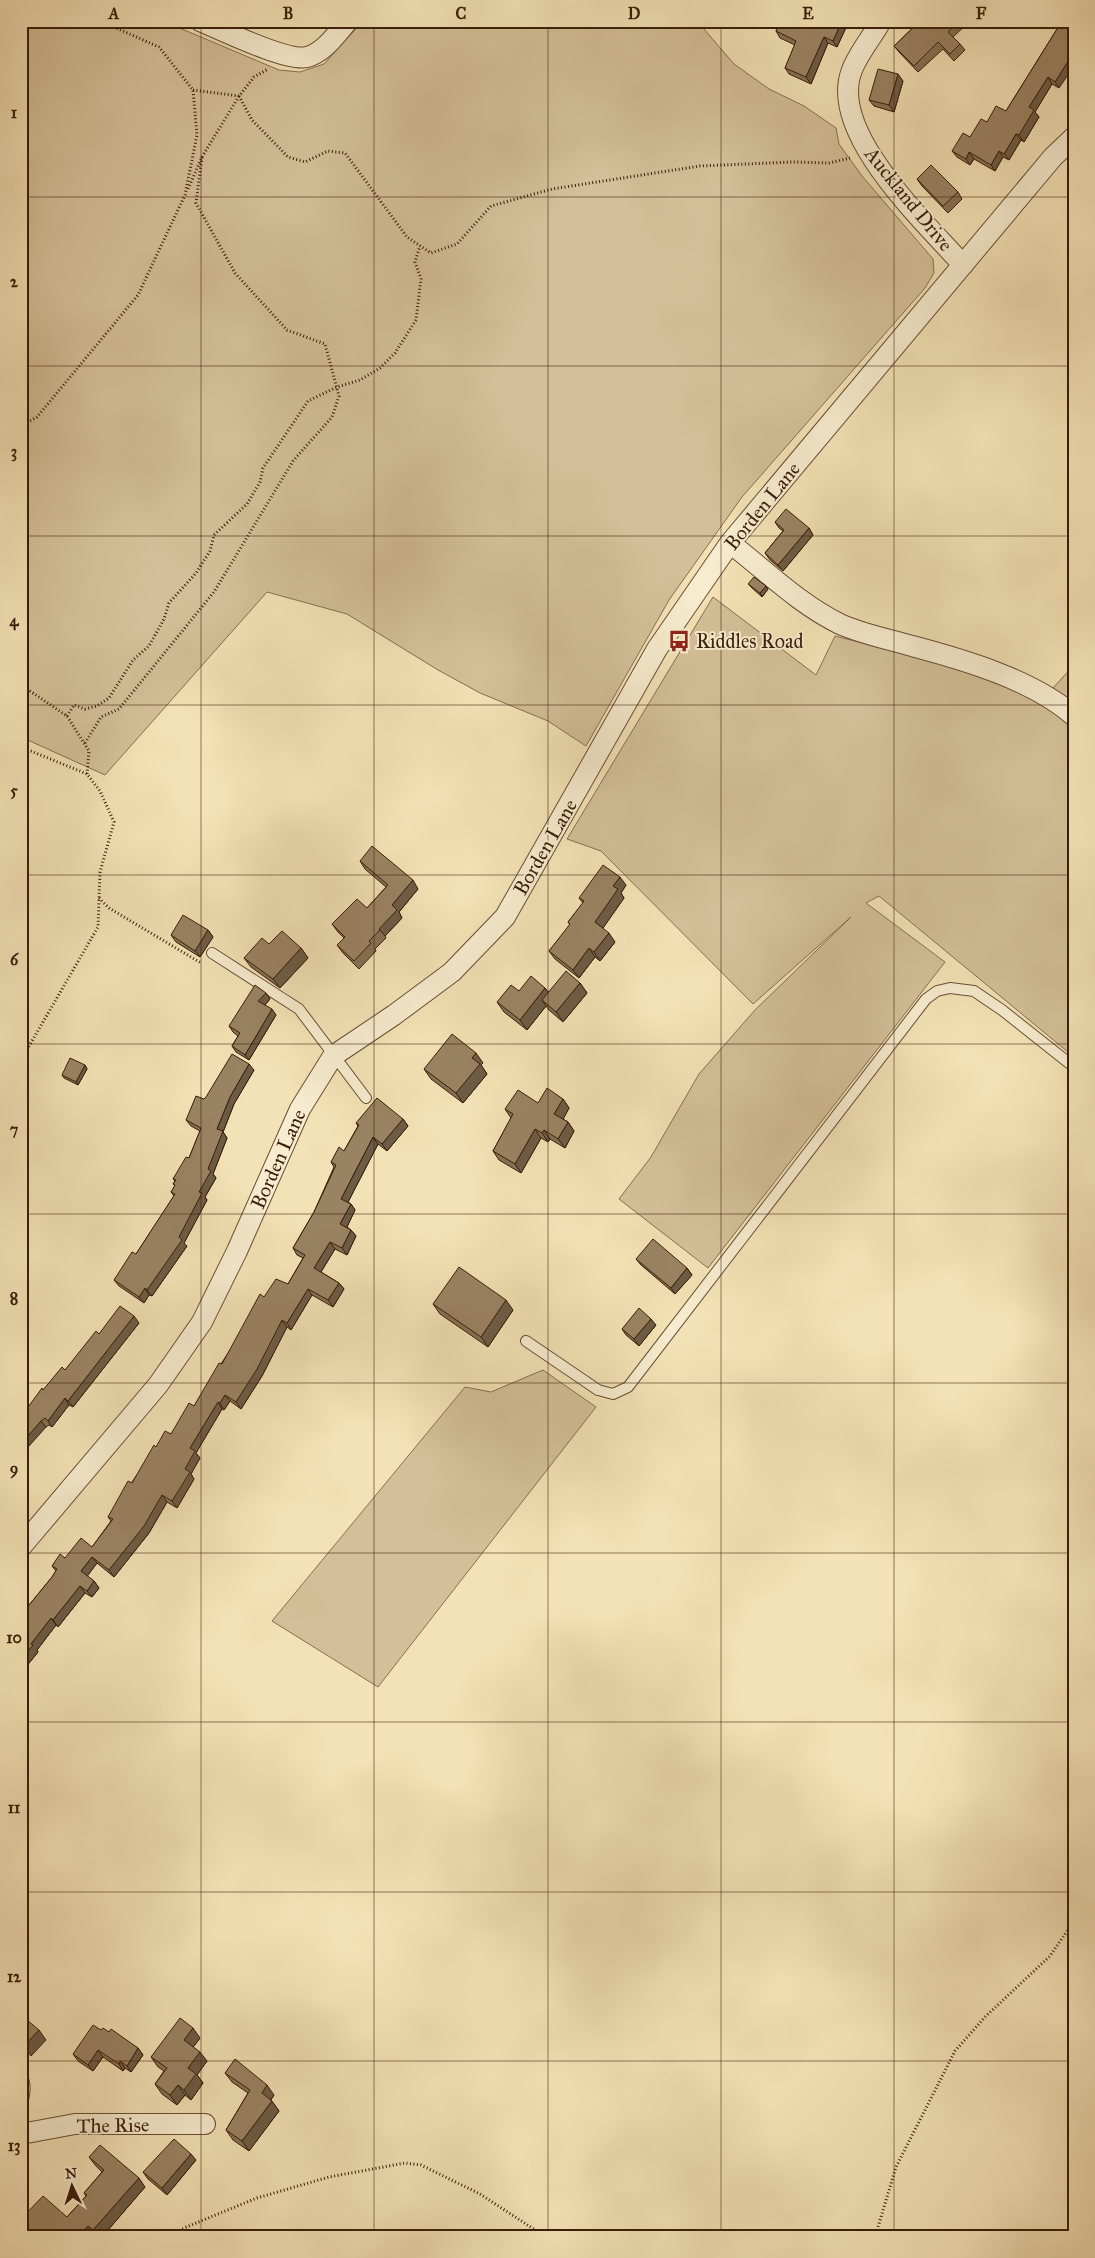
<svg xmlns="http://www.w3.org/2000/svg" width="1095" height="2258" viewBox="0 0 1095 2258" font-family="'IM FELL Great Primer',serif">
<rect width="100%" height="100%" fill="#f3e2b5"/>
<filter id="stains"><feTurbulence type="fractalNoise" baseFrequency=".004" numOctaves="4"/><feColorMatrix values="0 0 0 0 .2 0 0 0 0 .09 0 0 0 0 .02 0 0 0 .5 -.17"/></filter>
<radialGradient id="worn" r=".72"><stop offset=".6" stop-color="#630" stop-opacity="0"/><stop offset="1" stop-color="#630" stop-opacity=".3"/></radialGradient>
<path fill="#d4c098" stroke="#876e51" d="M21,21H163L279,70L300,72L324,64L363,21H697L734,64L769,89L804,106L836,128L839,144L862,176L933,259L934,273L925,288L742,497L669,600L586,746L548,721L480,693L438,670L347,614L267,592L105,775L21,737Z
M713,597L816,675L835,636L961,668L1049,702L1074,725V1057L879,896L866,903L945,962L708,1268L619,1199L651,1157L699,1074L755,1010L851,917L753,1004L601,851L567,839Z
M1074,665V706L1053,688Z
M543,1370L596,1407L378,1687L272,1621L465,1387L491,1392Z"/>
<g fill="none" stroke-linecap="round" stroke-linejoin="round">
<g stroke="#684e35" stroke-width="12">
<path id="lane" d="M212,953L299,1009L366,1098
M526,1341L598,1390L613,1394L628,1387L926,999L937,991L950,988L974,991L1002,1010L1074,1067
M21,2075C27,2085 25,2095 21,2105"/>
</g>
<g stroke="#684e35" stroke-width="22">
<path id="street" d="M200,21C222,30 287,62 307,57C325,52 336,34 348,21
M881,21C872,37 858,54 852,70C827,132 926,223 963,265
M730,543C765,570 799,604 840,624C862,634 888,639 912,646C965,660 1033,680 1074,716
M21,1547L158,1385L202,1322L237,1251L300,1109L333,1056L394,1015L452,972L505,917L657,649L730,543L1053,157L1074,137
M21,2134L75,2124H205"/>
</g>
<path stroke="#3a1c0a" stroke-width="3" stroke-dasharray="1 2.5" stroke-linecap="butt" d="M193,90L239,96L254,77L268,69
M239,96L252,120L288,157L305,162L328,151L345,153L407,237L431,253L457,244L491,206L552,189L700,166L793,162L829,163L850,158
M188,189L202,157L239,96
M21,426L37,417L138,295L185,195L197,135L193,90L159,47L100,21
M21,685L67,716L89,751L87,774
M67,716L74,705L85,709L97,706L109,698L133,660L149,646L164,619L169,603L196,573L210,551L214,535L247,504L260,482L263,468L308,401L337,387L360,380L380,368L395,353L416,320L421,279L415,262L420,246
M85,743L101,717L119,709L214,592L293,461L332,417L339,396L325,344L287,330L235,273L196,203L202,157
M21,747L87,774L100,791L114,822L100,872L98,927L21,1060
M99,898L109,908L201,963
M171,2237L184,2228L257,2198L329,2177L405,2163L421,2165L480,2194L546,2237
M875,2237L896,2167L955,2051L985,2017L1050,1956L1074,1921"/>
<use href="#lane" stroke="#f7eccf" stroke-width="10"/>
<use href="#street" stroke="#f7eccf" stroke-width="20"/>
</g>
<path fill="#847155" stroke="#3a1c0a" d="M770,21H849L837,47L828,43L811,84L789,74L785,68L795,45L780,38L776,31L778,25Z
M920,21H970L953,37L960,44L965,50L954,61L943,49L918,72L899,52L894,46Z
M984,21H997L990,28Z
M1062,21L1059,88L1052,84L1035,112L1039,117L1024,142L1021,140L1009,160L1003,157L995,171L974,159L970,165L957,157L952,151L970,137L987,122L1006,111Z
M903,81L894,112L874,106L869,100Z
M917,179L958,192L962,199L948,213L922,186Z
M775,522L809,528L813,535L783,571L770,560L765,553L783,531L779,528Z
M748,584L766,586L768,589L762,597L751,587Z
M360,861L418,889L399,912L402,918L385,936L386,938L375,949L376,951L359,969L343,953L337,945L344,938L338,932L332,924L367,908L386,887L365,869Z
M626,885L621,893L624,898L602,929L615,942L600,961L595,957L579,978L555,959L549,951L570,925L568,922L583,903L579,898Z
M208,930L213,937L200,957L176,942L171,935Z
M269,944L301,948L308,958L280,988L251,967L244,958Z
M580,983L587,993L563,1022L549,1010L546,1006L527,1030L504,1012L497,1002L519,991L545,988L548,992Z
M266,993L270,999L265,1005L276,1015L249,1060L236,1052L232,1046L238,1036L233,1032L229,1026Z
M483,1063L481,1065L487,1074L463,1103L431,1079L424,1069Z
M85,1065L87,1069L78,1085L64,1078L62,1075Z
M254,1070L234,1104L223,1132L227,1138L213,1174L216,1178L205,1197L207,1200L184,1243L187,1246L152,1296L149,1295L144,1303L119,1286L114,1280L136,1254L174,1196L171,1192L175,1186L173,1184L175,1181L173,1179L189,1158L200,1131L191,1126L186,1120L204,1099Z
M563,1099L569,1108L563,1119L568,1122L574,1131L565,1148L550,1139L548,1142L541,1138L521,1173L499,1160L493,1151L511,1118L505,1109Z
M403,1119L408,1126L387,1151L378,1144L348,1202L351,1204L355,1210L347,1227L351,1230L356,1236L347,1255L335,1249L321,1272L339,1283L344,1289L333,1307L312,1295L291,1330L287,1327L262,1376L241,1409L230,1401L224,1410L222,1409L196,1453L200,1458L191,1474L194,1479L177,1508L167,1502L149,1533L114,1577L97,1563L87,1576L94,1581L99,1588L92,1597L85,1593L58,1627L56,1625L37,1650L38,1652L21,1673V1607L25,1610L52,1577L56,1571L52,1566L65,1558L92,1547L111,1521L108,1517L156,1447L171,1434L194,1406L264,1297L288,1284L303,1258L297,1255L293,1248L314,1212L334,1167L331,1162L344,1151L358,1126L356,1123Z
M636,1259L687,1268L692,1275L675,1294L641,1265Z
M433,1304L513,1310L488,1347L440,1314Z
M139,1323L73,1407L69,1405L52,1427L49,1425L46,1427L23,1414L43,1390L65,1370L99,1334Z
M656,1325L639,1346L626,1335L622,1329Z
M101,2030L109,2032L138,2048L143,2055L131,2072L125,2068L123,2071L103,2057L93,2071L78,2061L73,2054Z
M200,2038L193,2047L207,2061L197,2075L203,2083L191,2100L185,2095L177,2105L162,2094L155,2084L164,2071L158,2067L151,2057Z
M225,2073L274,2095L271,2100L279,2111L249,2151L233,2140L226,2130L248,2093L232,2082Z
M89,2157L145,2187L102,2237H96L95,2235L94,2237H21L67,2217L86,2196L84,2193L102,2172L96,2166Z
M196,2160L167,2195L148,2179L143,2172Z"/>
<path fill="#6c5c45" stroke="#3a1c0a" d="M842,21H849L837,47L833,41Z
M824,37L828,43L811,84L806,77Z
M1074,52V66L1059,88L1055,82Z
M898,74L903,81L894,112L889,105Z
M1048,77L1052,84L1035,112L1039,117L1024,142L1019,135L1029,107Z
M1016,134L1021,140L1009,160L1004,154Z
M999,151L1003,157L995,171L991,165Z
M969,152L974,159L970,165L966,159Z
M809,528L813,535L783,571L778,565Z
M766,586L768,589L762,597L760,593Z
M620,877L626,885L621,893L624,898L601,931L595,922L613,886Z
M413,880L418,889L399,912L402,918L385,936L379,929L392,905Z
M208,930L213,937L200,957L195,951Z
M609,933L615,942L600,961L594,952Z
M301,948L308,958L280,988L273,979Z
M589,948L595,957L579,978L573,970Z
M580,983L587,993L563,1022L556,1012Z
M545,988L552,998L542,1000L546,1006L527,1030L520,1020Z
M266,993L270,999L263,1007L258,1001Z
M272,1009L276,1015L249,1060L245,1055Z
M476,1053L483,1063L481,1065L487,1074L463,1103L456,1093L472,1058Z
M249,1064L254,1070L234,1104L223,1132L227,1138L213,1174L216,1178L205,1197L207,1200L184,1243L187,1246L152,1296L147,1290L179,1237L199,1192L208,1169L217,1129L230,1097Z
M85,1065L87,1069L78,1085L76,1082Z
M563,1099L569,1108L561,1123L554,1114Z
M403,1119L408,1126L387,1151L382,1144Z
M568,1122L574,1131L565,1148L558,1139Z
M535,1129L541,1138L521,1173L515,1164Z
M544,1130L550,1139L548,1142L542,1133Z
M373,1137L378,1144L346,1206L341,1199Z
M351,1204L355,1210L345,1231L340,1224Z
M351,1230L356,1236L347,1255L342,1248Z
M330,1242L335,1249L319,1275L314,1268Z
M687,1268L692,1275L675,1294L671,1288Z
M339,1283L344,1289L333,1307L328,1300Z
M145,1288L149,1295L144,1303L139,1297Z
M308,1289L312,1295L291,1330L287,1323Z
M506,1300L513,1310L488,1347L481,1337Z
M134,1316L139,1323L73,1407L68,1401Z
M651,1319L656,1325L639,1346L634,1339Z
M282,1320L287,1327L262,1376L241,1409L236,1402Z
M225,1395L230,1401L224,1410L220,1403Z
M65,1398L69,1405L52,1427L48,1421Z
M218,1402L222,1409L196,1453L200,1458L191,1474L194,1479L177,1508L172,1501L185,1469L190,1448Z
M41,1421L46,1427L21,1455V1444Z
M162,1495L167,1502L149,1533L114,1577L109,1570Z
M92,1557L97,1563L86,1578L81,1571Z
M94,1581L99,1588L92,1597L87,1591Z
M80,1586L85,1593L58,1627L53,1620Z
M51,1618L56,1625L37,1650L38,1652L21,1673V1660L31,1644Z
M23,2010L29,2020L26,2023L21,2016V2011Z
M193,2028L200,2038L191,2050L184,2040Z
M39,2030L46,2040L31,2056L24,2046Z
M22,2044L29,2054L22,2062L21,2060V2045Z
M138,2048L143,2055L131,2072L127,2066Z
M98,2050L103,2057L93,2071L88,2065Z
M200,2052L207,2061L197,2075L203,2083L191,2100L184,2090L188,2068Z
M120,2061L125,2068L123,2071L119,2064Z
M178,2085L185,2095L177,2105L170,2095Z
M267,2085L274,2095L268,2103L262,2093Z
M272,2101L279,2111L249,2151L242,2141Z
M191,2154L196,2160L167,2195L162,2188Z
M139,2178L145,2187L102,2237H97L93,2230Z
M88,2226L95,2235L94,2237H78Z"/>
<path fill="#9a8363" stroke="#3a1c0a" d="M780,21H842L833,41L824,37L806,77L785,68L796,41L776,31Z
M920,21H959L948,32L960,44L950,54L938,42L914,66L894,46Z
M1062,21H1074V52L1055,82L1048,77L1029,107L1034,110L1019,135L1016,134L1004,154L999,151L991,165L969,152L966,159L952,151L963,133L970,137L981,119L987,122L996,106L1006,111Z
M878,69L898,74L889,105L869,100Z
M931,165L958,192L943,206L917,179Z
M786,509L809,528L778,565L765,553L784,530L775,522Z
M754,577L766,586L760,593L748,584Z
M372,846L413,880L392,905L397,910L379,929L380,930L369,941L371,943L354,961L337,945L345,937L332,924L357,899L367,908L388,885L360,861Z
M603,865L620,877L613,886L618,889L595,922L609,933L594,952L589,948L573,970L549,951L570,924L568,922L584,901L579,898Z
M183,915L208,930L195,951L171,935Z
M282,931L301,948L273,979L244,958L262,938L269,944Z
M566,971L580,983L556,1012L542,1000Z
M531,976L545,988L520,1020L497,1002L511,985L519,991Z
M255,985L266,993L258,1001L272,1009L245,1055L232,1046L240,1033L229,1026Z
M452,1034L476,1053L472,1058L480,1064L456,1093L424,1069Z
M232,1054L249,1064L230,1097L217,1129L223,1131L208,1169L211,1171L199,1192L202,1193L179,1237L182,1240L147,1290L145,1288L139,1297L114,1280L132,1252L136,1254L175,1194L171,1192L175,1185L173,1184L176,1180L173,1179L186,1157L189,1158L201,1128L186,1120L196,1096L204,1099L206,1097Z
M70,1058L85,1065L76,1082L62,1075Z
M547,1088L563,1099L554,1114L568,1122L558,1139L544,1130L542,1133L535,1129L515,1164L493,1151L513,1114L505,1109L518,1090L538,1103Z
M377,1098L403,1119L382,1144L373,1137L341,1199L351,1204L340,1224L351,1230L342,1248L330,1242L314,1268L339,1283L328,1300L308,1289L287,1323L282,1320L257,1369L236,1402L225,1395L220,1403L218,1402L190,1448L195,1451L185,1469L190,1472L172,1501L162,1495L144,1526L109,1570L92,1557L81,1571L94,1581L87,1591L80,1586L53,1620L51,1618L31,1644L33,1645L21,1660V1607L25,1610L52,1577L57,1569L52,1566L60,1554L65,1558L81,1538L92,1547L113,1519L108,1517L128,1481L132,1483L154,1445L156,1447L165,1431L171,1434L189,1403L194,1406L219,1363L222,1364L260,1294L264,1297L276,1279L288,1284L305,1255L293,1248L314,1212L336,1165L331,1162L339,1147L344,1151L359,1125L356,1123Z
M653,1239L687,1268L671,1288L636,1259Z
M459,1267L506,1300L481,1337L433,1304Z
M120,1306L134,1316L68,1401L65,1398L48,1421L45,1418L41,1421L21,1444V1412L23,1414L42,1388L43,1390L62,1367L65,1370L96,1331L99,1334Z
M639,1308L651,1319L634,1339L622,1329Z
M21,2015L39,2030L24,2046L22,2044L21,2045Z
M180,2018L193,2028L184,2040L200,2052L188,2068L196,2074L184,2090L178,2085L170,2095L155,2084L167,2068L151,2057Z
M93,2025L101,2030L103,2028L109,2032L111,2029L138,2048L127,2066L120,2061L119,2064L98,2050L88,2065L73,2054Z
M235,2059L267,2085L262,2093L272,2101L242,2141L226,2130L250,2090L225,2073Z
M174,2139L191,2154L162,2188L143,2172Z
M100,2145L139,2178L93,2230L88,2226L78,2237H21V2219L43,2196L67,2217L87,2195L84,2193L104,2170L89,2157Z"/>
<path fill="none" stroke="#3a1c0a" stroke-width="1" stroke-opacity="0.55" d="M201,21V2237M374,21V2237M548,21V2237M721,21V2237M894,21V2237M21,197H1074M21,366H1074M21,536H1074M21,705H1074M21,875H1074M21,1044H1074M21,1214H1074M21,1383H1074M21,1553H1074M21,1722H1074M21,1892H1074M21,2061H1074"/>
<defs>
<g id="bus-bare" transform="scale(1.725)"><path d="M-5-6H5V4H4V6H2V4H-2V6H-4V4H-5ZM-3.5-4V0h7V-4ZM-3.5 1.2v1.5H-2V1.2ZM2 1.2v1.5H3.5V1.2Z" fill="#8f2418" stroke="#f7eccf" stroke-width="2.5" paint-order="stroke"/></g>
</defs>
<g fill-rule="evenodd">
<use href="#bus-bare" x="679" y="641"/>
</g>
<g text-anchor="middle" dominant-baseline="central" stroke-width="4" stroke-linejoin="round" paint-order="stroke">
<g font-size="20" fill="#3a1c0a" stroke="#f7eccf">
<text transform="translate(909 199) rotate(51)">Auckland Drive</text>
<text transform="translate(762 506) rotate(-51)">Borden Lane</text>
<text transform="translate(545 847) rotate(-60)">Borden Lane</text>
<text transform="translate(278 1159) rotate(-66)">Borden Lane</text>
<text transform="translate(113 2125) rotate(-1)">The Rise</text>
</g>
<g font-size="20" fill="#3a1c0a" stroke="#f7eccf" text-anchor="start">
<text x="696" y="641">Riddles Road</text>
</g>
</g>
<rect width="1095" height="2258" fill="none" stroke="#f3e2b5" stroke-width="55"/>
<g transform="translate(72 2186) rotate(356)" stroke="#f7eccf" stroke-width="4" paint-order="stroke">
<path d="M0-4L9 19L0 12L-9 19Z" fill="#3a1c0a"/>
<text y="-8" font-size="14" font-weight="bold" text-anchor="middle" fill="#3a1c0a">N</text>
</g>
<rect x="28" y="28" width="1040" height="2202" fill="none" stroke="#3a1c0a" stroke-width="2"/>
<g font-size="16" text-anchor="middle" font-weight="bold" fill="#3a1c0a">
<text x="114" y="19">A</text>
<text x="288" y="19">B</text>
<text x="461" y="19">C</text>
<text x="634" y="19">D</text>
<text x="808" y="19">E</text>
<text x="981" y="19">F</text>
<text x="14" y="118">1</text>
<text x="14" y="287">2</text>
<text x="14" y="457">3</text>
<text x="14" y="626">4</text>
<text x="14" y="796">5</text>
<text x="14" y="965">6</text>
<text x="14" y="1135">7</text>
<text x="14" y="1304">8</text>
<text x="14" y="1474">9</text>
<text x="14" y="1643">10</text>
<text x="14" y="1813">11</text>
<text x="14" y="1982">12</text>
<text x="14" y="2151">13</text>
</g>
<rect width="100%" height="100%" filter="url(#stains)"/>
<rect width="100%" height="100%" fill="url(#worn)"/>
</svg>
